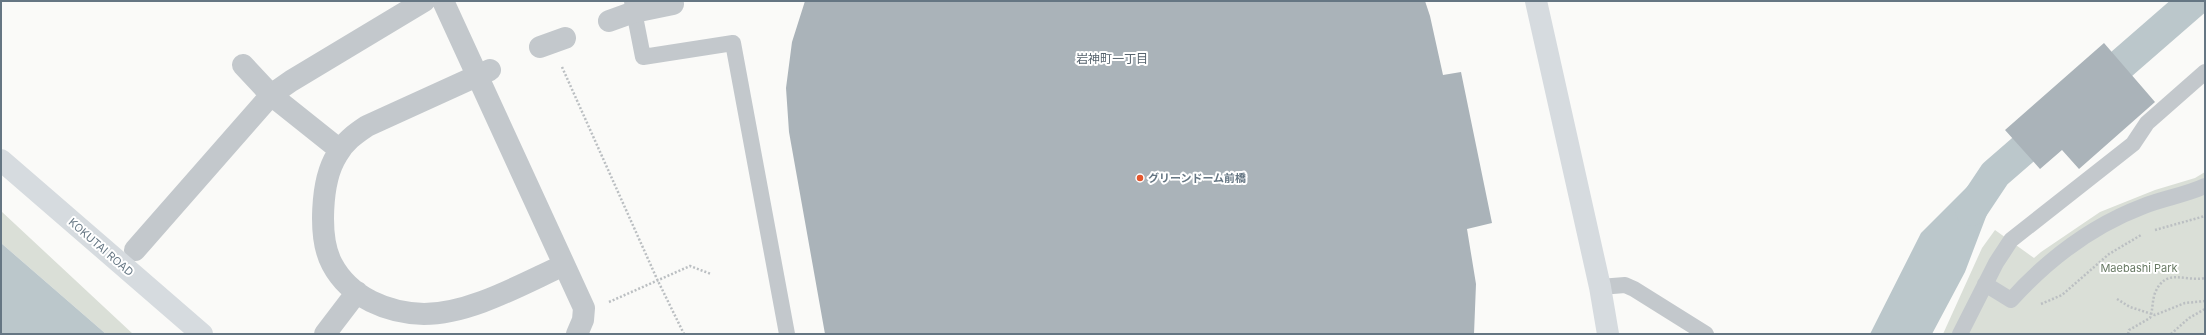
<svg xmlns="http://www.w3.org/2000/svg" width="2206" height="335" viewBox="0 0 2206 335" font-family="Inter,'Noto Sans JP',sans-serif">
<rect width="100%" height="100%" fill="#fafaf8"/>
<path fill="#dadfd7" d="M2205,172V334H1943L1982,248L1995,230L2034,258L2041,252L2100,212L2155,190L2195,178Z
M1,211L133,334H106L1,243Z"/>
<path fill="#bbc7cb" d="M1989,165L2000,180L1965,272L1932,334H1870L1921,233Z
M1,243L106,334H1Z"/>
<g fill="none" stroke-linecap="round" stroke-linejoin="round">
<path stroke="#bbc7cb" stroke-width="32" d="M1971,210L1995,174L2194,1"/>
</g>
<path fill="#aab3b9" d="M805,1H1425L1430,16L1443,75L1461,72L1492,223L1467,229L1476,284L1474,334H825L789,132L786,88L792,42Z
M2104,43L2155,102L2079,169L2062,150L2040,169L2005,130Z"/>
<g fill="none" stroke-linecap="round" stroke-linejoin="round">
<path stroke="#bbbfc2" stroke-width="2.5" stroke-dasharray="2 2" stroke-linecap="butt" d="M562,67L657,279L684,334
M2155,230L2205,216
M2117,299L2130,307L2155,315L2185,303L2205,301
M609,302L690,266L711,274
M2041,304L2062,295L2109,254L2141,235
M2128,334L2129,330L2150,318C2153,310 2152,301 2155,293C2166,267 2184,282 2205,278
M2171,334L2189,318L2205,309"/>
<path stroke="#c3c8cc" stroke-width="16" d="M632,1L643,57L733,43L787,334
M1985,284L2011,300C2049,258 2091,226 2144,206C2164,198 2186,195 2205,186
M1600,287L1625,285L1634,289L1706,334
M1960,334L1996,263L2011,240L2133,144L2147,123L2205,72"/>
<path stroke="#c3c8cc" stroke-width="22" d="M443,1L584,308L583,320L577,334
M609,21L634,12L673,4
M540,47L565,38
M243,65L271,95L340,150
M490,70L367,126C355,134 344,142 337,155C321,180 318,238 332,264C350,298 388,313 424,314C470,314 522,284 564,265
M135,250L271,95L291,81L424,1
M325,334L357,292"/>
<path stroke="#d6dbdf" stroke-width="22" d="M1536,1L1600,287L1608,334
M1,160L202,334"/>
</g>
<circle fill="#e4572e" stroke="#fff" stroke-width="1.5" cx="1140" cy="178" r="4"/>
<g text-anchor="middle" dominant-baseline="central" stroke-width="4" stroke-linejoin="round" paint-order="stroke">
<g font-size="11" font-weight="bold" fill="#657683" stroke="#fff" text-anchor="start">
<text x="1148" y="178">グリーンドーム前橋</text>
</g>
<g font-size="11" fill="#657683" stroke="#fff">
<text transform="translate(101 247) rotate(41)">KOKUTAI ROAD</text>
</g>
<g font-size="11" fill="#687a64" stroke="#fff">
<text x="2139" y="268">Maebashi Park</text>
</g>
<g font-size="12" fill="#57646e" stroke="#fff">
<text x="1112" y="58">岩神町一丁目</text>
</g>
</g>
<rect width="2206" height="335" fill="none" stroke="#657683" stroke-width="4"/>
</svg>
